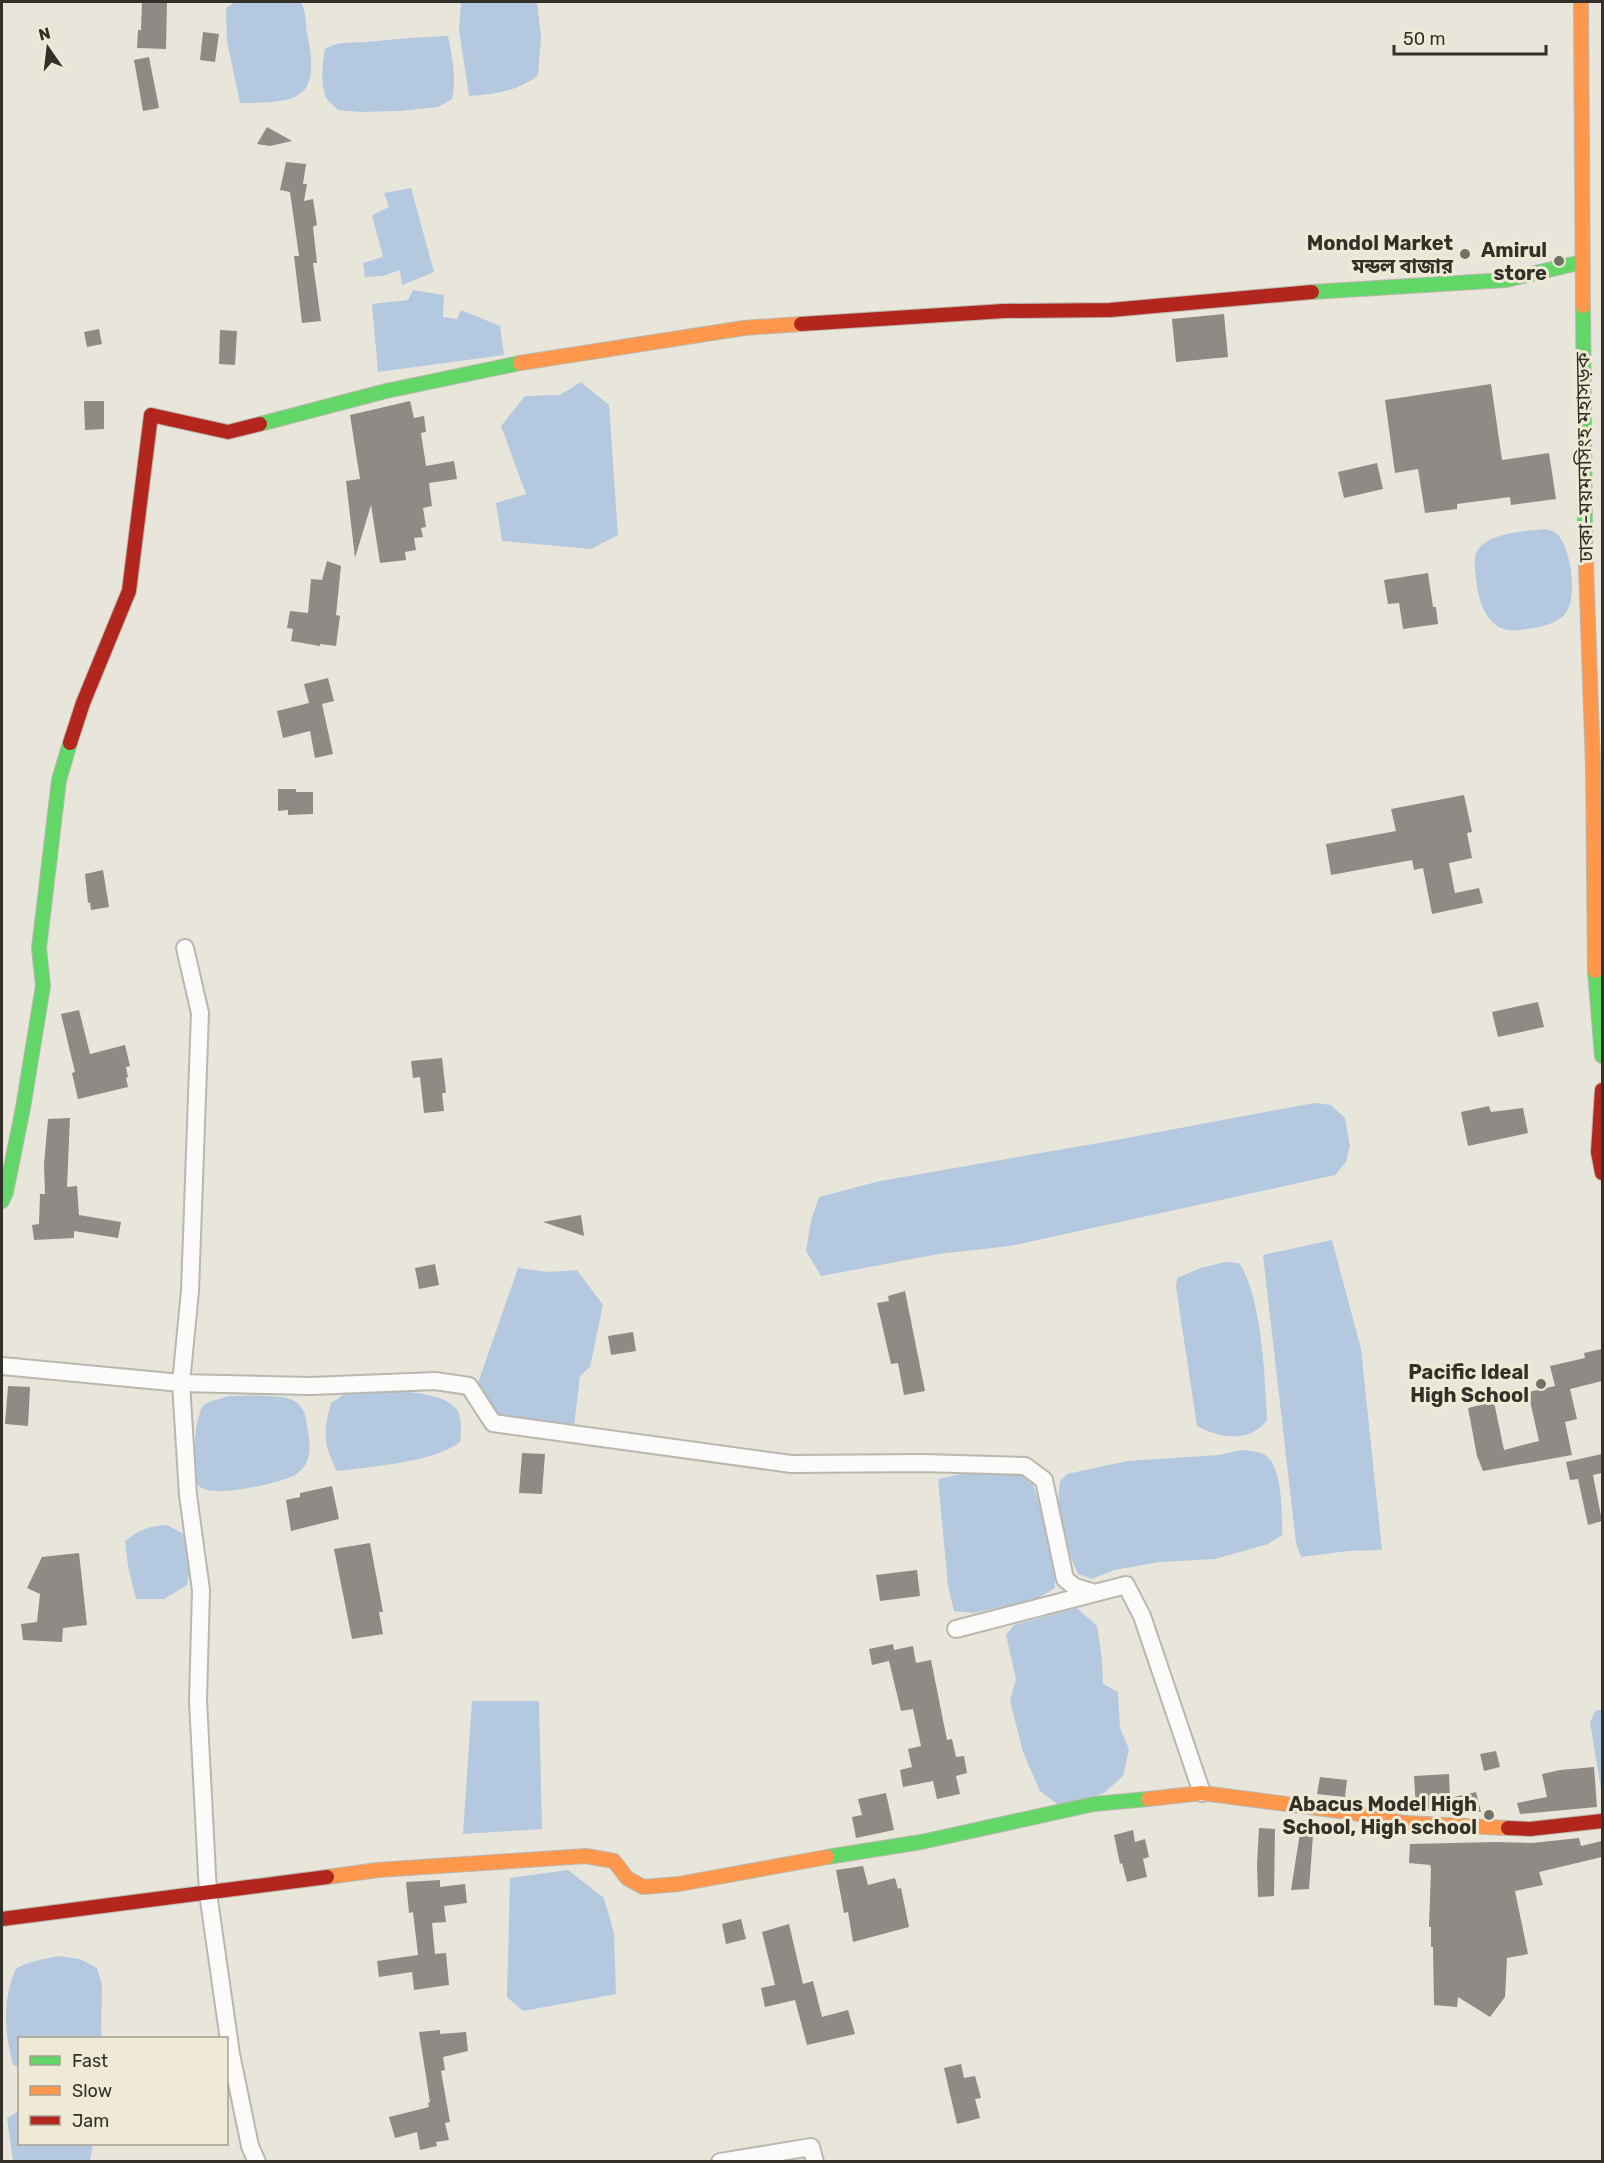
<svg xmlns="http://www.w3.org/2000/svg" width="1604" height="2163" viewBox="0 0 1604 2163" font-family="Rubik,'Noto Sans Bengali',sans-serif">
<rect width="100%" height="100%" fill="#e8e6db"/>
<path fill="#b4c8e0" d="M235,2H301C307,14 305,25 308,38C321,104 293,102 240,103L227,41L226,8Z
M461,2H537L541,37L538,75C519,91 495,94 469,96L459,30Z
M448,36C452,58 457,77 452,99L438,107L399,111L361,112L338,110C335,107 330,103 327,99C320,86 322,64 325,49C337,41 352,43 367,42C394,39 420,37 448,36Z
M411,188L434,272L402,285L400,270L383,276L365,277L363,263L383,257L372,215L389,207L384,193Z
M413,290L444,295L443,317L457,319L461,310L500,326L504,355L378,372L372,304L408,300Z
M581,382L609,405L618,535L591,549L502,541L496,503L526,494L501,426L525,396L560,395Z
M1546,529C1553,531 1558,533 1561,539C1571,554 1578,599 1565,614C1557,624 1540,627 1528,629C1517,631 1506,632 1497,626C1484,616 1479,601 1477,586C1476,576 1473,563 1476,554C1483,532 1528,531 1546,529Z
M1314,1103L1331,1105L1345,1118L1350,1146L1346,1162L1335,1175L1010,1246L939,1254L821,1276L806,1251L811,1221L819,1197L880,1181L1116,1140Z
M1332,1240L1361,1349L1382,1550L1349,1551L1301,1557L1296,1543L1263,1255Z
M1225,1262L1239,1263C1262,1297 1265,1378 1267,1420C1249,1444 1220,1438 1197,1426L1176,1287L1177,1278L1201,1268Z
M518,1268L549,1272L577,1270L603,1305L590,1367L580,1376L574,1426L497,1420L478,1383Z
M362,1391C384,1391 450,1388 459,1414C462,1422 461,1434 460,1442C435,1462 370,1467 337,1471C323,1445 323,1432 331,1403L345,1394Z
M228,1396C243,1396 285,1393 296,1402C304,1408 306,1416 307,1426C312,1448 312,1470 288,1478C271,1484 213,1499 199,1486C197,1483 194,1476 194,1473C192,1462 196,1413 203,1406C209,1400 221,1399 228,1396Z
M1242,1450C1249,1451 1259,1451 1265,1455C1283,1466 1282,1516 1282,1535L1268,1544L1215,1559L1160,1562L1114,1570L1092,1579L1078,1574C1062,1538 1056,1520 1060,1481L1067,1474L1127,1461L1219,1455Z
M980,1470L1030,1476L1048,1529L1055,1558V1588L1037,1599L973,1613L954,1611L948,1586L938,1479Z
M167,1525L184,1534L192,1557L187,1585L164,1599H136L128,1566L125,1541C139,1530 149,1526 167,1525Z
M1077,1608L1097,1626L1102,1659L1103,1684L1118,1692L1120,1728L1129,1749L1123,1776L1104,1793L1061,1807L1040,1791L1023,1752L1010,1701L1016,1679L1006,1635L1014,1625Z
M472,1701H539L542,1829L463,1834Z
M1596,1710H1602V1789H1601L1590,1722Z
M568,1870L604,1898L614,1933L616,1994L523,2011L507,1997L510,1878Z
M58,1956L80,1959L97,1968L102,1985L101,2038H20L19,2067L13,2065C6,2038 3,2013 10,1985C12,1980 13,1972 17,1968C24,1963 48,1958 58,1956Z
M19,2111L20,2144H93L90,2161H13L7,2118Z"/>
<path fill="#8e8a86" d="M142,2H167L166,49L137,48L138,30H141Z
M203,32L219,34L215,62L200,60Z
M149,57L159,108L143,111L134,60Z
M267,127L292,141L270,146L257,144Z
M286,162L306,164L303,184H307L304,201L313,199L317,225L313,227L317,263H313L321,321L302,323L294,256H299L290,192L280,190Z
M1224,314L1228,357L1176,362L1172,319Z
M99,329L102,344L87,347L84,332Z
M220,330L237,331L235,365L219,364Z
M1491,384L1502,460L1549,453L1556,499L1511,505L1510,497L1457,504V509L1425,513L1418,469L1395,473L1385,400Z
M84,401H104V429L85,430Z
M410,401L414,418L424,416L426,432L421,433L426,466L454,461L457,479L429,483L432,506L423,508L426,527L421,528L423,537L414,538L416,550L405,552L406,560L380,563L371,505L355,558L346,481L360,479L350,415Z
M1377,463L1383,489L1344,498L1338,472Z
M327,561L341,566L336,615L340,616L336,646L320,644V646L291,641L293,629L287,628L290,611L308,613L311,579L322,580Z
M1428,573L1433,607H1436L1438,624L1403,629L1399,603L1388,604L1384,580Z
M328,678L334,701L322,704L333,754L315,758L310,731L283,738L277,711L309,703L304,684Z
M278,789H296V792H313V814L288,815V810L278,811Z
M1464,795L1472,832L1467,833L1472,858L1449,863L1455,893L1479,888L1483,903L1432,914L1423,868L1414,870L1412,860L1331,875L1326,844L1396,831L1391,809Z
M103,870L109,907L91,910L90,902L88,903L85,874Z
M1538,1002L1544,1027L1498,1037L1492,1012Z
M79,1010L90,1054L125,1045L130,1066L126,1067L128,1077L126,1078L128,1087L78,1099L72,1073L75,1072L61,1014Z
M442,1058L446,1093H442L444,1111L424,1113L420,1077L413,1078L411,1061Z
M1489,1106L1491,1112L1523,1108L1528,1133L1468,1146L1461,1112Z
M70,1118L67,1187L77,1186L79,1215L121,1222L118,1238L74,1231V1238L34,1240L32,1225L39,1224L40,1194H45L44,1164L48,1119Z
M581,1215L584,1236L543,1222Z
M435,1264L439,1285L419,1289L415,1268Z
M905,1291L925,1391L904,1395L898,1363L891,1364L877,1303L889,1301L888,1296Z
M633,1332L636,1351L611,1355L608,1336Z
M1602,1349V1381L1570,1389L1577,1419L1565,1422L1572,1455L1483,1471L1477,1456L1468,1408L1494,1402L1504,1450L1539,1441L1528,1392L1555,1386L1550,1366L1585,1358L1584,1353Z
M8,1386L30,1387L28,1426L5,1424Z
M522,1453L545,1454L542,1494L519,1493Z
M1602,1454V1473L1593,1475L1602,1521L1588,1525L1578,1479L1570,1480L1566,1462Z
M332,1486L339,1519L291,1531L286,1500L300,1497V1493Z
M370,1543L383,1612H379L383,1634L352,1639L334,1549Z
M79,1553L87,1625L63,1628L62,1642L23,1640L21,1624L37,1622L40,1594L27,1588L42,1557Z
M917,1570L920,1596L880,1601L876,1575Z
M893,1644L894,1650L913,1646L916,1663L931,1660L947,1740L952,1739L956,1757L964,1756L967,1773L956,1776L960,1794L937,1799L933,1781L903,1787L900,1770L912,1767L908,1749L921,1746L913,1709L901,1711L889,1661L872,1665L869,1649Z
M1496,1751L1500,1767L1484,1771L1480,1754Z
M1594,1767L1597,1807L1520,1814L1517,1803L1547,1797L1542,1774L1560,1770Z
M1449,1774L1450,1798L1476,1792L1481,1812L1416,1809L1414,1776Z
M1320,1777L1347,1780L1345,1797L1317,1794Z
M886,1793L894,1830L856,1838L852,1817L862,1815L858,1799Z
M1302,1820L1314,1822L1309,1889L1291,1890Z
M1259,1828L1275,1829L1274,1896L1258,1897L1257,1864Z
M1133,1830L1135,1842L1145,1839L1149,1857L1143,1859L1147,1877L1127,1882L1122,1863L1120,1864L1114,1835Z
M1579,1838L1581,1846L1602,1841V1857L1539,1872L1543,1885L1515,1891L1528,1954L1507,1958L1505,1997L1490,2017L1458,1997L1457,2007L1434,2005L1433,1947H1431V1927H1429L1431,1869L1430,1865L1409,1863L1410,1844L1496,1842L1532,1843Z
M863,1866L868,1885L895,1878L898,1889L901,1888L909,1927L853,1942L848,1912L844,1913L836,1870Z
M440,1880V1887L465,1884L467,1903L444,1906L446,1922L432,1923L435,1954L446,1953L449,1985L414,1990L412,1972L379,1977L377,1961L418,1955L413,1912L409,1913L406,1882Z
M741,1919L746,1939L726,1944L722,1924Z
M789,1924L803,1984L813,1981L822,2017L848,2010L855,2034L807,2045L795,2000L765,2007L761,1988L775,1985L762,1932Z
M440,2030V2034L466,2032L468,2051L443,2057L445,2070L441,2071L450,2122L445,2123L449,2140L436,2142L437,2146L420,2150L417,2132L395,2138L389,2117L429,2107L428,2103L430,2102L419,2032Z
M961,2064L964,2078L975,2076L981,2098L975,2099L980,2118L957,2124L944,2068Z"/>
<g fill="none" stroke-linecap="round" stroke-linejoin="round">
<g stroke="#b9b7ae" stroke-width="20">
<path id="street" d="M185,948L200,1013L190,1291L181,1383L188,1495L201,1590L198,1701L208,1893L231,2054L250,2146L257,2162
M2,1366L181,1383L311,1386L435,1381L469,1386L493,1423L791,1464L923,1463L1025,1466L1044,1480L1065,1579L1075,1587L1095,1593
M956,1629L1126,1585L1142,1616L1202,1793
M720,2162L811,2147L815,2162"/>
</g>
<g stroke="#b9b7ae" stroke-width="16">
<path id="fast" d="M1312,292L1506,280L1582,262
M1583,306L1585,536
M260,424L386,391L520,363
M1595,971L1602,1056
M2,1201L6,1192L23,1108L43,986L39,948L59,780L70,743
M827,1857L921,1842L1094,1804L1148,1799"/>
</g>
<g stroke="#b9b7ae" stroke-width="16">
<path id="slow" d="M1581,2L1583,306
M520,363L744,328L801,324
M1585,536L1593,766L1595,971
M1148,1799L1202,1793L1348,1812L1405,1823L1508,1828
M327,1877L378,1870L586,1856L614,1861L627,1878L643,1887L679,1884L827,1857"/>
</g>
<g stroke="#b9b7ae" stroke-width="16">
<path id="jam" d="M801,324L1004,311L1110,310L1312,292
M70,743L83,703L129,591L151,415L228,432L260,424
M1602,1090L1598,1152L1602,1173
M1508,1828L1530,1829L1602,1821
M2,1919L327,1877"/>
</g>
<use href="#street" stroke="#fcfbfa" stroke-width="16"/>
<use href="#fast" stroke="#63d668" stroke-width="14"/>
<use href="#slow" stroke="#ff974d" stroke-width="14"/>
<use href="#jam" stroke="#b3261e" stroke-width="14"/>
</g>
<g fill="#727067" stroke="#eeead5" stroke-width="2">
<circle cx="1465" cy="254" r="6"/>
<circle cx="1559" cy="261" r="6"/>
<circle cx="1541" cy="1384" r="6"/>
<circle cx="1489" cy="1815" r="6"/>
</g>
<g text-anchor="middle" dominant-baseline="central" stroke-width="6" stroke-linejoin="round" paint-order="stroke">
<g font-size="20" font-weight="bold" fill="#323028" stroke="#eeead5" text-anchor="end">
<text x="1453" y="243">Mondol Market<tspan x="1453" dy="23">মন্ডল বাজার</tspan></text>
<text x="1547" y="250">Amirul<tspan x="1547" dy="23">store</tspan></text>
<text x="1529" y="1372">Pacific Ideal<tspan x="1529" dy="23">High School</tspan></text>
<text x="1477" y="1804">Abacus Model High<tspan x="1477" dy="23">School, High school</tspan></text>
</g>
<g font-size="20" fill="#323028" stroke="#eeead5">
<text transform="translate(1584 457) rotate(-91)">ঢাকা-ময়মনসিংহ মহাসড়ক</text>
</g>
</g>
<rect width="1604" height="2163" fill="none" stroke="#323028" stroke-width="6"/>
<rect x="18" y="2037" width="210" height="108" fill="#eeead5" stroke="#a3a090" stroke-width="1.5"/>
<rect x="30" y="2056" width="30" height="9" fill="#63d668" stroke="#a3a090" stroke-width="1.5"/>
<text x="72" y="2067" font-size="18" fill="#323028">Fast</text>
<rect x="30" y="2086" width="30" height="9" fill="#ff974d" stroke="#a3a090" stroke-width="1.5"/>
<text x="72" y="2097" font-size="18" fill="#323028">Slow</text>
<rect x="30" y="2116" width="30" height="9" fill="#b3261e" stroke="#a3a090" stroke-width="1.5"/>
<text x="72" y="2127" font-size="18" fill="#323028">Jam</text>
<g transform="translate(48 48) rotate(346)" stroke="#eeead5" stroke-width="4.5" paint-order="stroke">
<path d="M0-4.5L10 22L0 15L-10 22Z" fill="#323028"/>
<text y="-9" font-size="16" font-weight="bold" text-anchor="middle" fill="#323028">N</text>
</g>
<path d="M1394 45v9h152v-9" fill="none" stroke="#323028" stroke-width="3"/>
<text x="1403" y="45" font-size="18" fill="#323028" stroke="#eeead5" stroke-width="4.5" paint-order="stroke">50 m</text>
</svg>
